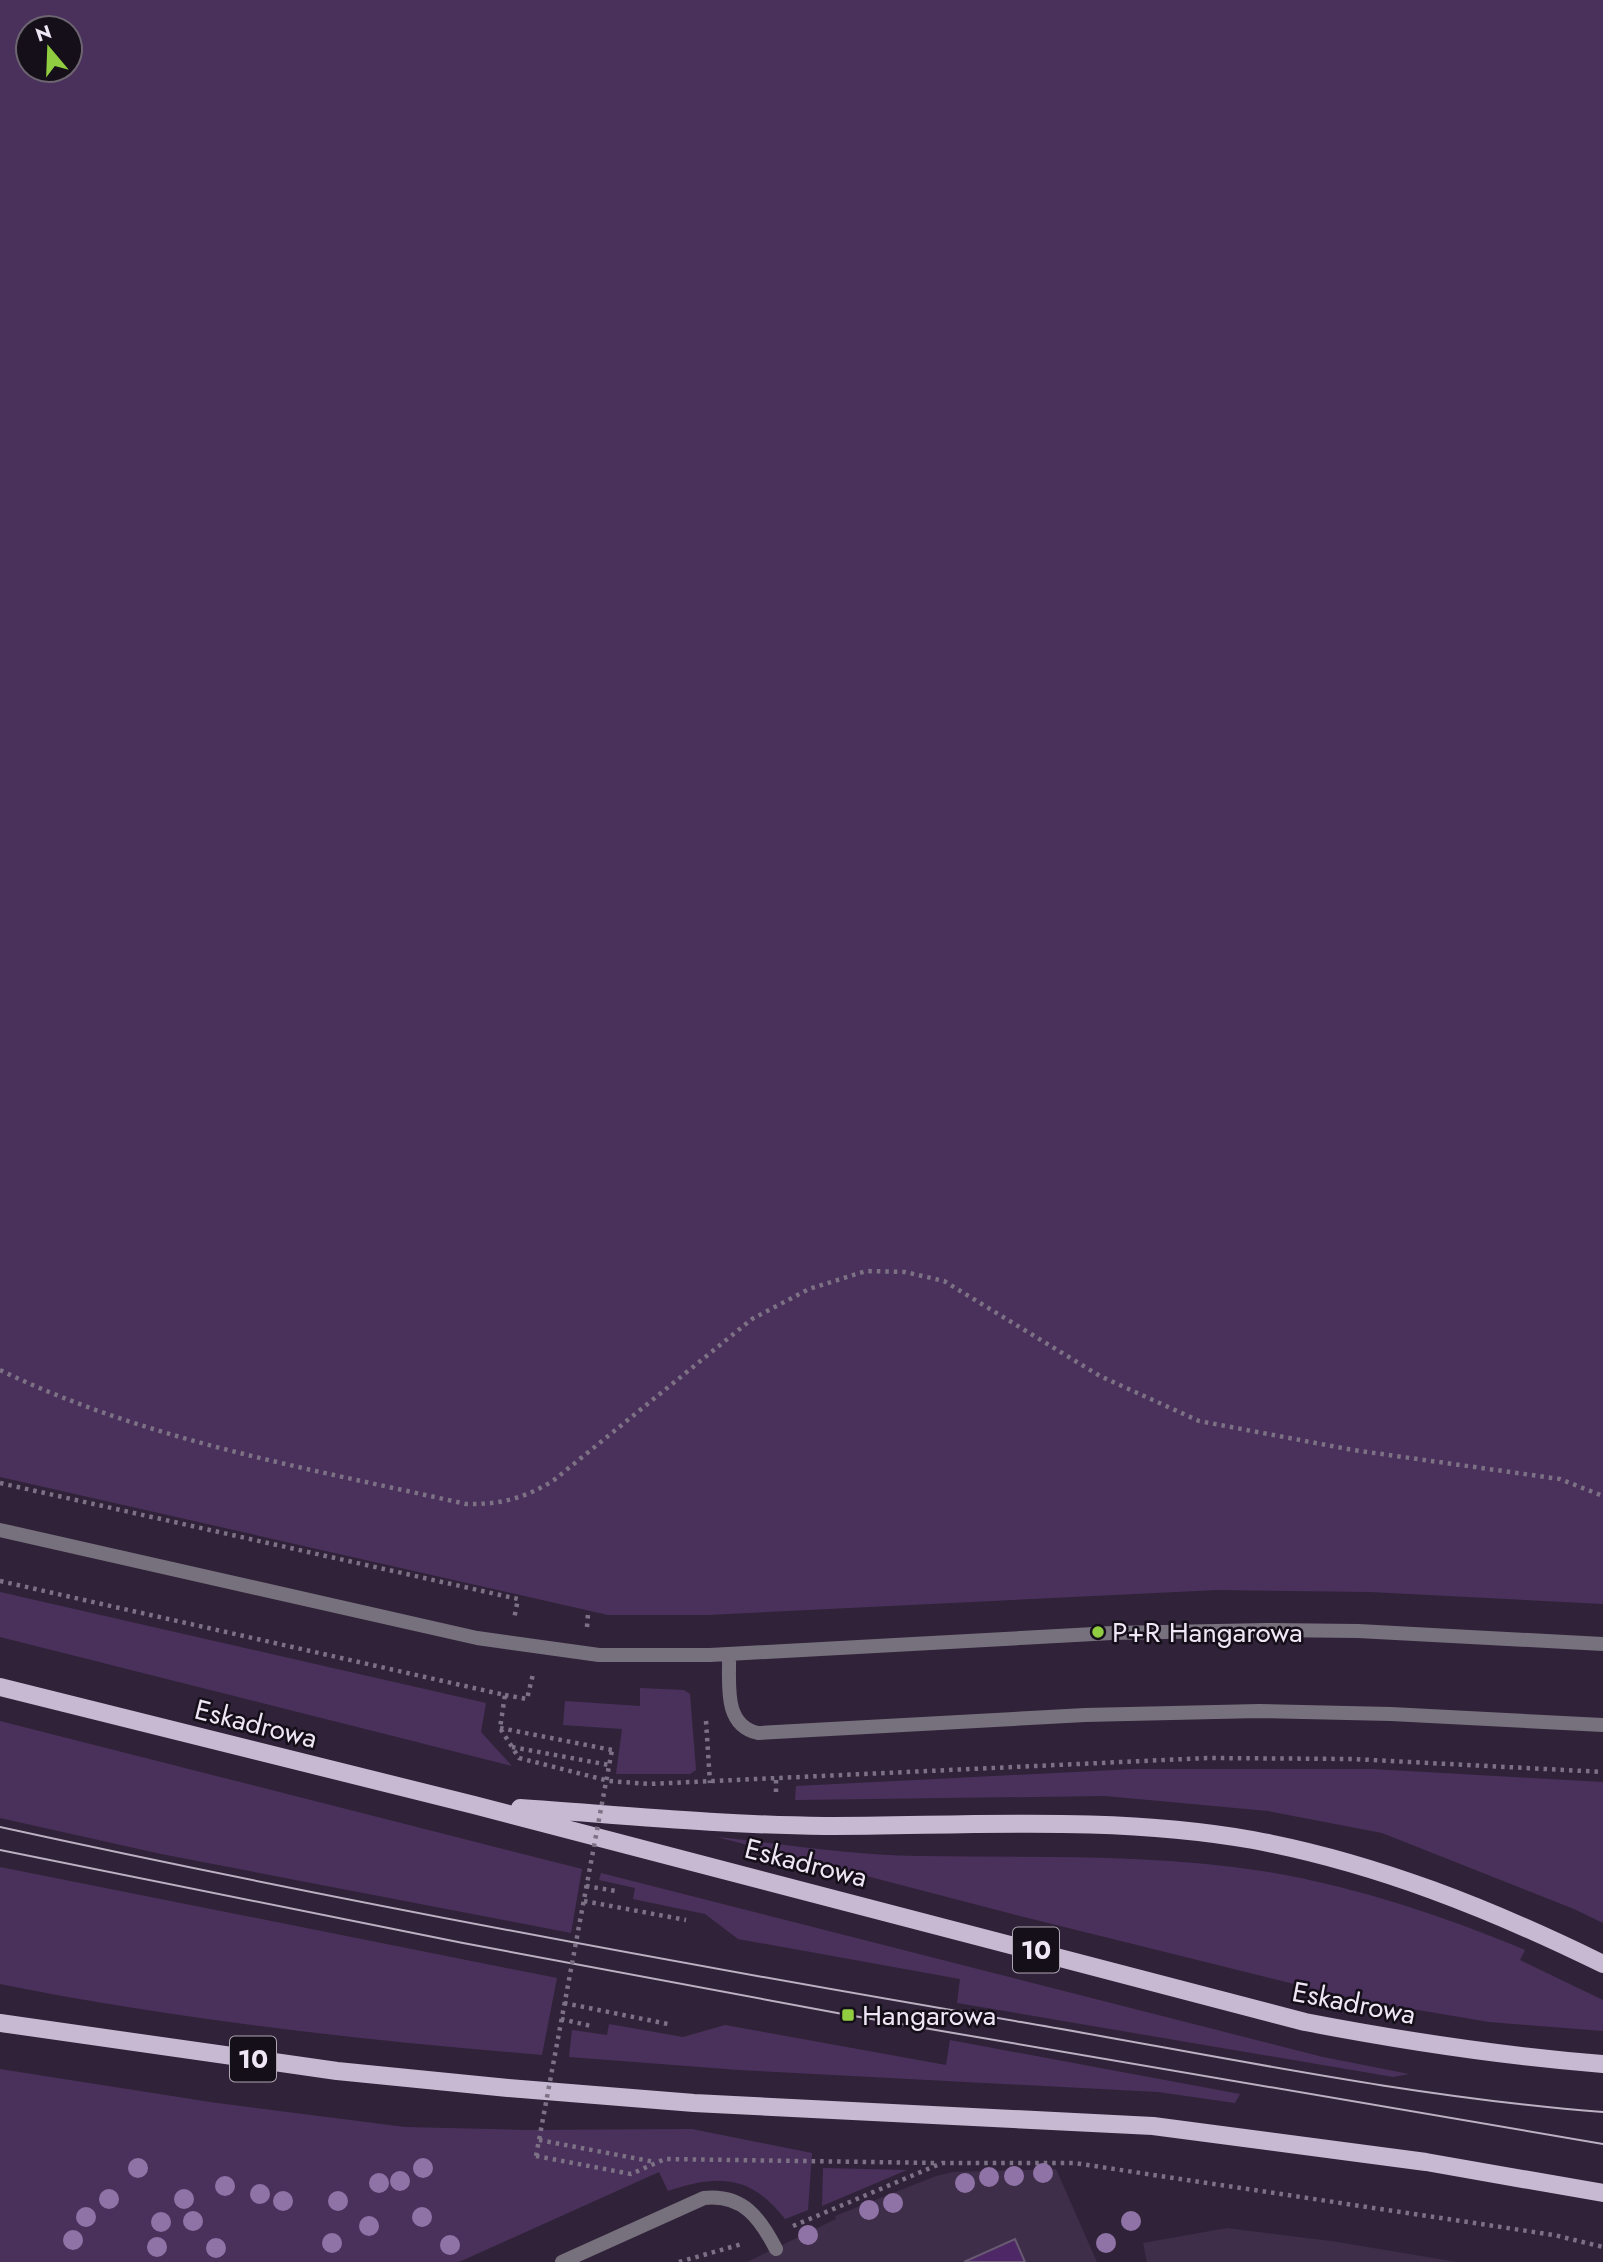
<svg xmlns="http://www.w3.org/2000/svg" width="1603" height="2262" viewBox="0 0 1603 2262" font-family="Jost,sans-serif">
<rect width="100%" height="100%" fill="#302339"/>
<path fill="#3e2e49" d="M1056,2169L1097,2262H747L836,2219L835,2216L936,2176L953,2172Z
M1227,2228L1331,2241L1457,2262H1147L1143,2243Z"/>
<path fill="#4a315b" fill-rule="evenodd" d="M0,0H1603V1604L1370,1592L1217,1590L708,1615H608L0,1477ZM28,28H70V70H28Z
M0,1592L486,1703L481,1732L512,1766L0,1637Z
M640,1688L684,1690L690,1694L696,1770L690,1774H616L622,1729L563,1725L565,1701L640,1706Z
M0,1721L582,1869L571,1933L161,1854L0,1818Z
M1134,1769H1372L1603,1782V1923L1574,1909L1382,1833L1268,1811L1105,1796L795,1800L796,1786Z
M717,1837C784,1844 851,1855 918,1856C1033,1858 1147,1853 1262,1871C1353,1886 1441,1915 1525,1950L1520,1960L1603,2000V2031L1489,2022L1359,2000L1020,1916Z
M0,1867L557,1978L542,2055C361,2040 179,2020 0,1984Z
M601,1873L1323,2057L1409,2074L1393,2077L957,2003L960,1979L738,1939L705,1914L633,1899L635,1888L599,1880Z
M609,2024L683,2037L725,2025L946,2065L950,2040L1240,2094L1235,2103L1158,2092L739,2070L569,2057L572,2030L607,2035Z
M0,2069L210,2102L405,2127L526,2130L692,2129L812,2153L808,2210L785,2219C751,2175 718,2174 668,2191L659,2172L459,2262H0Z
M823,2168L907,2170L822,2206Z"/>
<path fill="#4e2866" stroke="#685a72" stroke-width="2" d="M1015,2239L1025,2262H964Z"/>
<g fill="none" stroke-linecap="round" stroke-linejoin="round">
<path stroke="#7d7285" stroke-width="4.5" stroke-dasharray="3.5 5" stroke-linecap="butt" d="M0,1370C147,1441 307,1468 466,1504C499,1505 526,1498 554,1480L752,1319L809,1289L866,1271L905,1272L944,1281L1100,1376L1199,1421L1353,1450L1560,1479L1603,1496
M0,1483L518,1599L514,1619
M0,1581L505,1695L500,1728L519,1758L609,1781L649,1784L1207,1758L1352,1759L1603,1772
M587,1627L588,1614
M505,1695L527,1699L533,1674
M706,1721L710,1783
M500,1728L612,1750
M512,1747L609,1765
M776,1780V1797
M586,1886L616,1891
M584,1901L686,1920
M564,2003L668,2024
M561,2019L591,2026
M539,2140L655,2162
M536,2156L631,2174L665,2159L939,2163
M793,2226L942,2163H1074L1554,2235L1603,2247
M679,2262L742,2244"/>
<path stroke="#77717d" stroke-width="14" d="M0,1530L477,1638L599,1655H710L1112,1633L1267,1630L1358,1631L1603,1644
M729,1654C730,1682 722,1725 758,1733L1085,1715L1259,1711L1391,1714L1603,1725
M562,2262L704,2198C743,2194 760,2218 776,2249"/>
<path stroke="#c6b9d1" stroke-width="18" d="M0,1687L474,1805L1305,2022C1404,2041 1502,2056 1603,2064
M520,1808C621,1815 723,1825 825,1826C967,1826 1113,1815 1253,1840C1376,1863 1491,1909 1603,1964
M0,2023L337,2071L508,2088L694,2103L1153,2126L1426,2162L1603,2193"/>
<path stroke="#bbb1c2" stroke-width="2" d="M0,1827C338,1901 680,1964 1021,2022C1214,2055 1408,2097 1603,2112
M0,1850L463,1943L848,2015L1603,2144"/>
<path stroke="#7d7285" stroke-width="4.5" stroke-dasharray="3.5 5" stroke-linecap="butt" d="M536,2156L612,1750"/>
</g>
<g fill="#9073a6">
<circle cx="138" cy="2168" r="10"/>
<circle cx="423" cy="2168" r="10"/>
<circle cx="1043" cy="2173" r="10"/>
<circle cx="1014" cy="2176" r="10"/>
<circle cx="989" cy="2177" r="10"/>
<circle cx="400" cy="2181" r="10"/>
<circle cx="379" cy="2183" r="10"/>
<circle cx="965" cy="2183" r="10"/>
<circle cx="225" cy="2186" r="10"/>
<circle cx="260" cy="2194" r="10"/>
<circle cx="109" cy="2199" r="10"/>
<circle cx="184" cy="2199" r="10"/>
<circle cx="283" cy="2201" r="10"/>
<circle cx="338" cy="2201" r="10"/>
<circle cx="893" cy="2203" r="10"/>
<circle cx="869" cy="2210" r="10"/>
<circle cx="86" cy="2217" r="10"/>
<circle cx="422" cy="2217" r="10"/>
<circle cx="193" cy="2221" r="10"/>
<circle cx="1131" cy="2221" r="10"/>
<circle cx="161" cy="2222" r="10"/>
<circle cx="369" cy="2226" r="10"/>
<circle cx="808" cy="2235" r="10"/>
<circle cx="73" cy="2240" r="10"/>
<circle cx="332" cy="2243" r="10"/>
<circle cx="1106" cy="2243" r="10"/>
<circle cx="450" cy="2245" r="10"/>
<circle cx="157" cy="2247" r="10"/>
<circle cx="216" cy="2248" r="10"/>
</g>
<g fill="#90cd40" stroke="#150f19" stroke-width="2.5">
<circle cx="1098" cy="1632" r="7"/>
<rect x="841" y="2008" width="14" height="14" rx="3.5"/>
</g>
<g text-anchor="middle" dominant-baseline="central" stroke-width="5" stroke-linejoin="round" paint-order="stroke">
<g fill="#150f19" stroke="#aea6b3" stroke-width="2">
<rect x="1013" y="1927.5" width="46" height="45" rx="5"/>
<rect x="230" y="2036.5" width="46" height="45" rx="5"/>
</g>
<g font-size="26" font-weight="bold" fill="#efe7f5">
<text x="1036" y="1950">10</text>
<text x="253" y="2059">10</text>
</g>
<g font-size="28" fill="#efe7f5" stroke="#150f19" text-anchor="start">
<text x="1112" y="1632">P+R Hangarowa</text>
<text x="862" y="2015">Hangarowa</text>
</g>
<g font-size="28" fill="#efe7f5" stroke="#150f19">
<text transform="translate(256 1724) rotate(14)">Eskadrowa</text>
<text transform="translate(806 1863) rotate(14)">Eskadrowa</text>
<text transform="translate(1354 2003) rotate(11)">Eskadrowa</text>
</g>
</g>
<g transform="translate(49 49) rotate(341)"><circle r="33" fill="#150f19" stroke="#6c6571" stroke-width="2"/>
<path d="M0-5L12 26L0 18L-12 26Z" fill="#90cd40"/>
<text y="-10" font-size="19" font-weight="bold" text-anchor="middle" fill="#efe7f5">N</text>
</g>
</svg>
